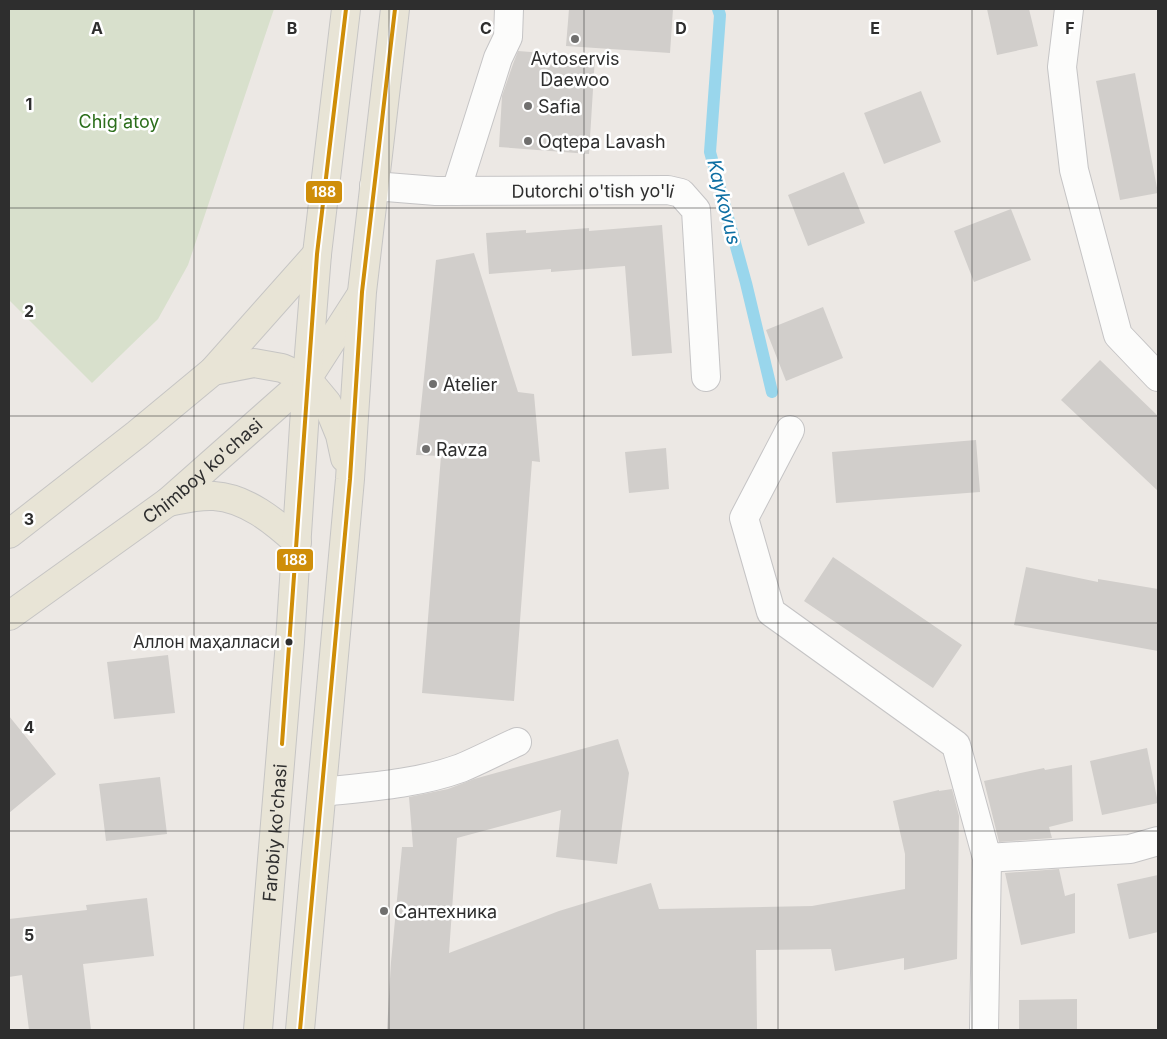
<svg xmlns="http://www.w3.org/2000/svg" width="1167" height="1039" viewBox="0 0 1167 1039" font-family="Inter,sans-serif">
<rect width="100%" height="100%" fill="#ece8e4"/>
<path fill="#d8e0cc" d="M9,9H274L188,265L158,319L92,383L9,300Z"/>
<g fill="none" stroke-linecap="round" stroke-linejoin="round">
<path stroke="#99d6ec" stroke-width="12" d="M718,9L720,15L710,152L746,283L772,392"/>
</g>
<path fill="#d1cecb" d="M569,9H673L670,53L566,46Z
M987,9H1029L1038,46L997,55Z
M518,51L595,57L589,154L499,147L502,96L513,64Z
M1135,73L1158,193L1120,200L1096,81Z
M921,91L941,142L884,164L864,113Z
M844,172L865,223L808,246L788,195Z
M1011,209L1031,260L974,282L954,231Z
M662,225L672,353L632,356L625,266L551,272V269L489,274L486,233L526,230V233L589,228V231Z
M474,253L518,392L534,394L540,462L532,461L514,701L422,693L441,456L416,455L436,260Z
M823,307L843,358L786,381L766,330Z
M1100,360L1158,416V491L1061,400Z
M976,440L980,492L836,503L832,452Z
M666,448L669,489L629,493L625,452Z
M833,557L962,645L933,688L804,601Z
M1026,567L1098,582V579L1158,589V651L1014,625Z
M168,655L175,713L114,719L107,662Z
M9,716L56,774L9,813Z
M618,739L629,773L617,864L556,857L561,810L457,838L449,953L559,911L651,883L659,909L812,906L905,889V854L893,801L939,790V791L952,789L959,816L957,959L904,970V958L835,971L831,949L756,950L757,1030H387L391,962L402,847H413L409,797L448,789L474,779Z
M1147,748L1158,803L1102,815L1090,761Z
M1072,765L1073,821L1049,827L1052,838L999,842L984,781L1044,768L1045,770Z
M160,777L167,834L106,841L99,784Z
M1059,869L1065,896L1075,893V933L1021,945L1005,873Z
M1158,875V932L1129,939L1117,884Z
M147,898L154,956L83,964L91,1030H29L22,975L9,977V919L87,910L86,905Z
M1077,999V1030H1019V1000Z"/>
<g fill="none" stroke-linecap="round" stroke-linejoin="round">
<g stroke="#c5c4c5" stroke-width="30">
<g id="minor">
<path d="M1069,9L1062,67L1074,170L1118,335L1158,377"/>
<path id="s1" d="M374,186L436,191L668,190L681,193L696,210L706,377"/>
<path d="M456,191L498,58L508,37L509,9"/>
<path d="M790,430L744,518L771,612L956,745L987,858L1130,849L1158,841"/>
<path d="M322,792C369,787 417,784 461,768C480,760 499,750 517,742"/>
<path d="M984,1030L987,858"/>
</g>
</g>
<g stroke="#c6c5c4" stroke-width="30">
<g id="major">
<path d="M213,371L254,363L282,368L307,379L327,403L340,435L345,458"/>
<path d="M168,502C183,499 198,495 214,496C246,498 274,521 297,542"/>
<path d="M9,534L137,434L213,371L317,254"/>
<path id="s2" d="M9,616L168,502L307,379L361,295"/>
<path id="s3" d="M258,1030L290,642L307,379L317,254L346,9"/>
<path d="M300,1030L350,479L362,292L395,9"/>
</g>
</g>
<use href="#minor" stroke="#fcfcfb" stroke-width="28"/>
<use href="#major" stroke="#e8e4d6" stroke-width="28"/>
<g stroke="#fff" stroke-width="8">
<path id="bus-1" d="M282,744L317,254L346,9
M300,1030L350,479L362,292L395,9"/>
</g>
<use href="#bus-1" stroke="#cf8e09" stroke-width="4"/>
</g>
<path fill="none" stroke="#2e2e2e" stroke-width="1" stroke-opacity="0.55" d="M194,9V1030M389,9V1030M584,9V1030M778,9V1030M972,9V1030M9,208H1158M9,416H1158M9,623H1158M9,831H1158"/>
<g fill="#706f6e" stroke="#fff" stroke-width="2">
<circle cx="575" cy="39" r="5"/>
<circle cx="528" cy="106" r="5"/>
<circle cx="528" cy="141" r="5"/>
<circle cx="433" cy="384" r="5"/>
<circle cx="426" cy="449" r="5"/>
<circle cx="384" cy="911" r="5"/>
</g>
<circle fill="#2e2e2e" stroke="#fff" stroke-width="2" cx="289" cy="642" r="4.5"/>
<g text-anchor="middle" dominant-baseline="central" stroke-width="5" stroke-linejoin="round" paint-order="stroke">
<g font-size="17" fill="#2e2e2e" stroke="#fff" text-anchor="end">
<text x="280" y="642">Аллон маҳалласи</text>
</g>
<g font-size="18" fill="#2e2e2e" stroke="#fff" text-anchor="start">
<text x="575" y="58" text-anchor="middle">Avtoservis<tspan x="575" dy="21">Daewoo</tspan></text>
<text x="538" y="106">Safia</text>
<text x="538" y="141">Oqtepa Lavash</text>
<text x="443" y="384">Atelier</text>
<text x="436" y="449">Ravza</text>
<text x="394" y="911">Сантехника</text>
</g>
<g font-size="18" fill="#2c6e1b" stroke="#fff">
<text x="119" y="121">Chig'atoy</text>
</g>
<g font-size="18" fill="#2e2e2e" stroke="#fff">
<text stroke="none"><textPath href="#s1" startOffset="219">Dutorchi o'tish yo'li</textPath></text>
<text stroke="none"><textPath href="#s2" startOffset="242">Chimboy ko'chasi</textPath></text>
<text stroke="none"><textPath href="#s3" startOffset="198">Farobiy ko'chasi</textPath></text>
</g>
<g font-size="19" font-style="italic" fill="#0d6fa3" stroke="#fff">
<text transform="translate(724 202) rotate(76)">Kaykovus</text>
</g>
</g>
<g font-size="16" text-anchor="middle" font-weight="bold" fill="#2e2e2e" stroke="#fff" stroke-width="5" stroke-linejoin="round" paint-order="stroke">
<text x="97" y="34">A</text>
<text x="292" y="34">B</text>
<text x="486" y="34">C</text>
<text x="681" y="34">D</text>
<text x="875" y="34">E</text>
<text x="1070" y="34">F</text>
<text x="29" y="110">1</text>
<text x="29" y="317">2</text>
<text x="29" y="525">3</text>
<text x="29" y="733">4</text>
<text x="29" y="941">5</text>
</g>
<g stroke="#fff" stroke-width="2">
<rect x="305" y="180" width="38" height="24" rx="5" fill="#cf8e09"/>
<rect x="276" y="548" width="38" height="24" rx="5" fill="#cf8e09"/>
</g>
<g font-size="14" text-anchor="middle" font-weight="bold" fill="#fff">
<text x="324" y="197">188</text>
<text x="295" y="565">188</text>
</g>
<rect width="1167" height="1039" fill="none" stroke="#2e2e2e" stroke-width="20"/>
</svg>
